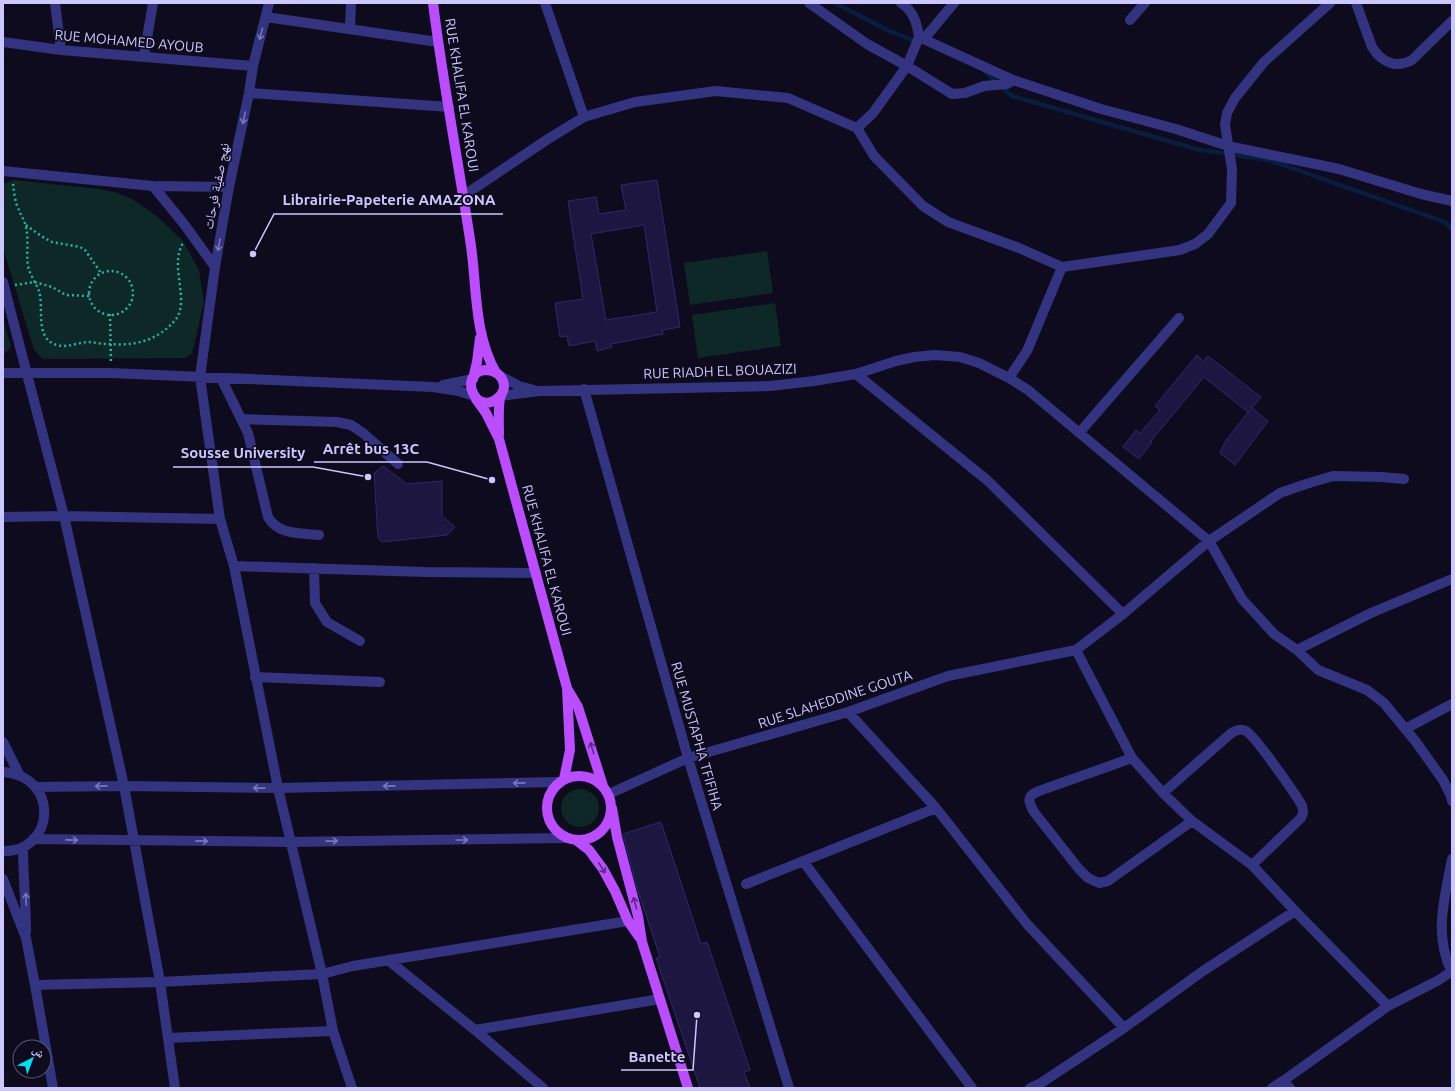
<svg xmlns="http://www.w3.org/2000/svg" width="1455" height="1091" viewBox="0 0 1455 1091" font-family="Ubuntu,'Noto Naskh Arabic',sans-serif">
<rect width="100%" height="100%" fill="#0e0b1e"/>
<path fill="#0d2827" d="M13,180L99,189L118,193L132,199L158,217L183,241L199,270L204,302L192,354L185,358L43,359L34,350L3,248V184Z
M767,251L773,293L690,305L684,263Z
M775,303L781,346L698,358L692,315Z
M3,318L11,347L5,353H3Z
M561 808a19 19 0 1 1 38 0a19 19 0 1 1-38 0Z"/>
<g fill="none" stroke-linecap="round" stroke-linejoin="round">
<path stroke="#081d3f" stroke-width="4.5" d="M835,3L889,31L918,42
M983,70L1012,96L1196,149L1269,160L1445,222L1452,229"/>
</g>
<path fill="#1d1640" stroke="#33266d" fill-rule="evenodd" d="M657,180L680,327L662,330L663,334L611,344L612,347L597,351L595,341L569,346L567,336L560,337L555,303L583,299L568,201L596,197L599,214L626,210L621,185ZM644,225L657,312L606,320L591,234Z
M1197,355L1203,361L1208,356L1261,397L1252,408L1268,421L1235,465L1220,453L1225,442L1249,411L1248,412L1204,377L1151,441L1152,442L1139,459L1123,447L1136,430L1140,433L1160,410L1155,406Z
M383,466L407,484L442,481V516L455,527L447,535L382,542L378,538L374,473Z
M661,822L701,944L707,942L750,1070L744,1072L750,1088H700L656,958L660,957L637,888L623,834Z"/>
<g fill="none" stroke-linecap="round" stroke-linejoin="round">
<path stroke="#26b4a9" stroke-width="2.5" stroke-dasharray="2 3" stroke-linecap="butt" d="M13,184C14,192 15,203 19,210C21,216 25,221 26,227C29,240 26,253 28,266C30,275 36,283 39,291C44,307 35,336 54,344C65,349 76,343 87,342C94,342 101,344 108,344C135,346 158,341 176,319C190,300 169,266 183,243
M26,225L41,236L52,242L80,247L85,250L101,273
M89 293a22 22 0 1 1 44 0a22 22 0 1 1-44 0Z
M15,285L34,282L52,287L66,295L89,296
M110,314L111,362"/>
<path stroke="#343380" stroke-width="10" d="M55,3L61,50
M545,3L584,117
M809,3L867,44L907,66L952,94L965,93L984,86L1007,84L1013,80
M901,3C914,11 917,24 919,37
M1356,3L1372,47C1381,62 1396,69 1412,60L1452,21
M266,17L438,42
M1130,20L1145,3
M350,29L351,3
M924,39L954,3
M3,42L61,50L253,66
M144,56L153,3
M249,93L449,107
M857,128L873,113L907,66L919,37L1013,80L1101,109L1176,129L1228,146L1339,169L1421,194L1452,201
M3,171L153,186L229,187
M153,186L184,224L215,267
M463,196L548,139L584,117L635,102L716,91L788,98L857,128L874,156L923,206L948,222L1019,248L1062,267
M3,282L64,516L124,786L160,982L175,1088
M3,373H111L433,387L459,391L474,396
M856,374L987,480L1123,614
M500,376L519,386L534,390
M221,378L248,433L268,517C278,535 300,533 319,535
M1009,378L1028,390L1209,541L1123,614L1076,650L1132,758L1163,793L1192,821L1252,865L1295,911L1388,1006L1283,1081L1290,1088
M443,385L473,379
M584,389L688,758L789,1088
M500,396L540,391L770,386L814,381L856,374L896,361L914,357L935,355L960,357L979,363L1009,378L1027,351L1062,267L1180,250L1195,244L1208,234L1231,203L1232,169L1225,125L1227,113L1235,98L1264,62L1330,3
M241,419L337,422L351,425L363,433L398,464
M1079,433L1179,318
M1404,479L1382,477L1333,476L1306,484L1280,493L1209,541L1242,599L1274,634L1297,650L1318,670L1367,690L1384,703L1416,742L1443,780L1451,796L1452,801
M3,517L64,516L220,519L234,566L278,788L322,974L353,966L628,921
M220,519L200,377L215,267L229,187L249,93L253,66L269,3
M234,566L426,572L536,573
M314,568L315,603L327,622L360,641
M1297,650L1371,613L1452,579
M255,677L380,682
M848,712L936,808L1027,924L1124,1028
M1405,729L1452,704
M3,742L19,774
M1132,758L1039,791C1026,796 1028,801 1034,812L1079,869L1088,878L1099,883L1108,881L1192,821
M3,772C60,776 56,852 3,851
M35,787L124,786L278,788L558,782
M1163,793L1229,735C1234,731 1240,728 1246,731C1255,736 1297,796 1302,806C1303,810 1304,813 1301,818L1252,865
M609,794L688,758L848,712L948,676L1076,650
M33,839L290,842L567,838
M23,847C23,875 26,903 26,932
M1452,859C1445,896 1433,936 1452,972
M803,861L972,1088
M3,879L26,938L35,985L53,1088
M746,884L936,808
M388,960L475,1030L543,1088
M35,985L160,982L322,974L333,1031L352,1088
M1388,1006L1439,980L1452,971
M475,1030L660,999
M168,1038L333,1031
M1030,1088L1041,1083L1124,1028L1203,971L1295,911
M1272,1088L1283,1081"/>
<path stroke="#ba4eff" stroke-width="10" d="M433,3C443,84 459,165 471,246C477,289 474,334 496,373
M473,379L477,362L480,338
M476,399L486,413L499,439L567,688L570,750L564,779
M499,435C499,423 498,410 500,398C501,394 504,391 504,387C504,383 502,378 499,375C496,372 490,370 485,370C457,373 476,420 500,396
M568,690L578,707L603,786
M547 808a32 32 0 1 1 64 0a32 32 0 1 1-64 0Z
M612,808L617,837L638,916L642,942L688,1088
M576,840L589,850L603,869L615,891L628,921L640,938"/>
</g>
<defs><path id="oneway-shaft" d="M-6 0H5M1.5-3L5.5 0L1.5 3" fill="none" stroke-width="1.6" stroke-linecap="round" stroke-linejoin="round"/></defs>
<g stroke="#7976b9">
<use href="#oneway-shaft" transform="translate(261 34) rotate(105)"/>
<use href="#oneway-shaft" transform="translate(244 118) rotate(102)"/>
<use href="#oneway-shaft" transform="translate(219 245) rotate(100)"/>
<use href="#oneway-shaft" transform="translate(519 783) rotate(179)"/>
<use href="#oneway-shaft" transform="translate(101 786) rotate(179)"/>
<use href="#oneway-shaft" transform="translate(389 786) rotate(179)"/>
<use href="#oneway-shaft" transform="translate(259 788) rotate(-179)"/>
<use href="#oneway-shaft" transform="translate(72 840) rotate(1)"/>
<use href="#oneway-shaft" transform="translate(462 840)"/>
<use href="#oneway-shaft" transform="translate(202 841) rotate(1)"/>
<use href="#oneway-shaft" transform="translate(332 841) rotate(-1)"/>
<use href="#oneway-shaft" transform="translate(26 899) rotate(-92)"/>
</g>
<g stroke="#5b2983">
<use href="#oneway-shaft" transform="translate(592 748) rotate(-107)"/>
<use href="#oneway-shaft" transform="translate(602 868) rotate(58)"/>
<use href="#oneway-shaft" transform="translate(635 903) rotate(-104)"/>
</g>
<g text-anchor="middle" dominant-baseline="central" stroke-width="3.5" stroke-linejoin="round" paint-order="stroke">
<g font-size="14" fill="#cdc7ff" stroke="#0e0b1e">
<text transform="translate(129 41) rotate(5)">RUE MOHAMED AYOUB</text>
<text transform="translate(462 95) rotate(81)">RUE KHALIFA EL KAROUI</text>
<text transform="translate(216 186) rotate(-79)">نهج صفية فرحات</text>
<text transform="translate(720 371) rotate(-2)">RUE RIADH EL BOUAZIZI</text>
<text transform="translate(547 560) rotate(75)">RUE KHALIFA EL KAROUI</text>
<text transform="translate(835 699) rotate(-18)">RUE SLAHEDDINE GOUTA</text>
<text transform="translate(697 736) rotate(74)">RUE MUSTAPHA TFIFIHA</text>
</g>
</g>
<path fill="none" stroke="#cdc7ff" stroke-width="1.5" d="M253 254L274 214H503M492 480L427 462H314M368 477L313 467H173M697 1015L693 1070H621"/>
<g fill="#cdc7ff" stroke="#0e0b1e" stroke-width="1.5">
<circle cx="253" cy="254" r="4"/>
<circle cx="492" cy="480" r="4"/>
<circle cx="368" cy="477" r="4"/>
<circle cx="697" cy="1015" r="4"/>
</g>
<g font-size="15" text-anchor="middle" font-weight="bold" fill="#cdc7ff" stroke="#0e0b1e" stroke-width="3.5" stroke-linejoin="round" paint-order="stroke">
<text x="389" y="205">Librairie-Papeterie AMAZONA</text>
<text x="371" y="454">Arrêt bus 13C</text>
<text x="243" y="458">Sousse University</text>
<text x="657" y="1062">Banette</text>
</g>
<rect width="1455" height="1091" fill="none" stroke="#cdc7ff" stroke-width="8"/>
<g transform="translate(32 1059) rotate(42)"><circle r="19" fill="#0e0b1e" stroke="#5a5678"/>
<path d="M0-3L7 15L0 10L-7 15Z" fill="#00def2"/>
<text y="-6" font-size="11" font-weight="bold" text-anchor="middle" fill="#cdc7ff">ش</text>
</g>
</svg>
